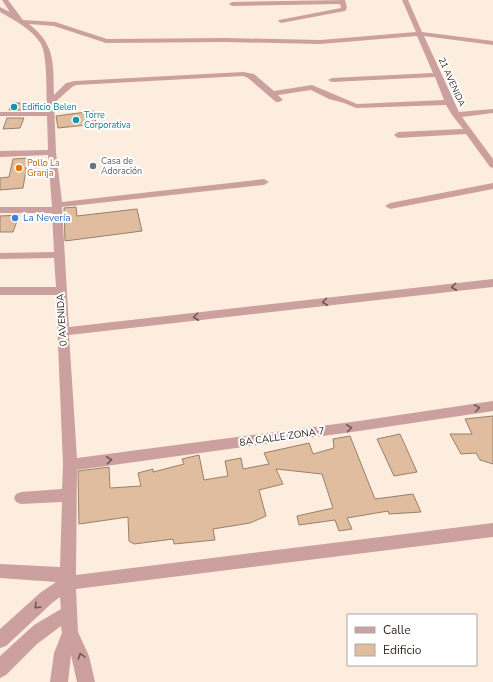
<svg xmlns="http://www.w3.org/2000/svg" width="493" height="682" viewBox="0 0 493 682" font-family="'Nunito Sans',sans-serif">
<rect width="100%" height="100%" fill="#fdedde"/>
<path fill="#dfbd9e" stroke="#98806a" d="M12,103H30L27,110H9Z
M94,111L96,124L58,128L56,116Z
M7,118H24L20,128L3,129Z
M28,158L23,188L0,190V178L9,177L13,159Z
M76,207L77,216L137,209L142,231L65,241L64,208Z
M19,215L13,232H0V216Z
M493,416V464L480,460L476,453L461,454L450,434H472L465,419Z
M400,434L417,472L394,476L377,439Z
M350,436L375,499L413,494L421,512L389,514L388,511L347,518L352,529L339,531L335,520L299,525L297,516L333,508L322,474L276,469L283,484L259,490L266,516L250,523L213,529L215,540L174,544L173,539L134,544L129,541L128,517L79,524L78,471L109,467L110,488L141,486L138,473L153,469V472L184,464L182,459L199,455L204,480L228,476L225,461L241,458L243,469L269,464L264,453L309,443L313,454L334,448L333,439Z"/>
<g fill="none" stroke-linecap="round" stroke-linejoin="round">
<path fill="#cca09f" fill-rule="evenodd" d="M2,0H8L23,20L55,22L107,39L226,38L320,40L416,32L402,0H408L422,32L493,41V45L424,36L459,112L493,109V113L462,117L493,159V168L490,167L466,134L398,138L394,135L398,132L463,129L452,115L446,105L356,108L344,103L329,99L311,90L278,95L283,100L279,102H276L248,78L243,76L76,85L72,87L54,103L56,152L62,202L264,179L269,182L264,185L62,207L69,327L493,279V287L69,335L77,458L359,421L493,401V411L359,431L77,470L76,575L493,523V537L76,589L78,632L89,656L95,682H77L71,655L68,682H50L54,653L62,633L61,626L37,644L6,675L0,678V656L34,625L61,609L60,597L52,603L6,646L0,648V629L40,593L56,582L0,578V564L60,567L62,502L21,504L16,502L14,498L16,494L21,492L62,489L63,465L56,295H0V287H56L54,258L0,259V253L54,252L52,213H0V207H52L48,155L0,157V151L48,150L47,116H0V112H47C46,95 48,58 41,44C32,29 14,20 0,12V7L10,12ZM29,24L54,26L106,43L226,42L320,44L417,36L433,73L332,78L328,80L332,82L435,77L444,100L357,104L312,85L274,91L254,74L243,72L75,81L66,83L54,95C53,64 56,45 29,24Z
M345,0L347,8L345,11L281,23L278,21L279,20L341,8L340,4L232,6L229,4L232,2Z
M493,183V189L390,209L385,206L390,203Z"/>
</g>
<defs><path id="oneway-chevron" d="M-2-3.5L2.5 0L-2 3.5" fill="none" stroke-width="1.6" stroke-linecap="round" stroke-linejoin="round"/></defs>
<g stroke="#705852">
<use href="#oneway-chevron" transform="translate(454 287) rotate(173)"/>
<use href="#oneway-chevron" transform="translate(325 302) rotate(173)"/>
<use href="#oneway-chevron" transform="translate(196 317) rotate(173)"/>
<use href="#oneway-chevron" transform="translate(477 408) rotate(-9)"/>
<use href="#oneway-chevron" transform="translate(349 428) rotate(-8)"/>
<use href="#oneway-chevron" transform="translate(109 460) rotate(-7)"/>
<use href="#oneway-chevron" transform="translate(37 606) rotate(138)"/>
<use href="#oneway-chevron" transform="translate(81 656) rotate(-108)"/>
</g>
<g fill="#0f9aa8" stroke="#fff" stroke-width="1.5">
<circle cx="14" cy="107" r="4"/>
<circle cx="76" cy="120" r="4"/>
</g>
<circle fill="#6b7280" stroke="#fff" stroke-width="1.5" cx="93" cy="166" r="4"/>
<circle fill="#e8710a" stroke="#fff" stroke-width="1.5" cx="19" cy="168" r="4"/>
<circle fill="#3f7fe0" stroke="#fff" stroke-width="1.5" cx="15" cy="218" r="4"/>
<g text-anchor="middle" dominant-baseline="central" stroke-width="4" stroke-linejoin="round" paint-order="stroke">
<g font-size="9" fill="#32281f" stroke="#fff">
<text transform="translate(452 82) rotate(66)">21 AVENIDA</text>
</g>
<g font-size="9" fill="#0d838f" stroke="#fff" text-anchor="start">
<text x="22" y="107">Edificio Belen</text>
<text x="84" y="115">Torre<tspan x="84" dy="10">Corporativa</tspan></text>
</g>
<g font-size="9" fill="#5b616d" stroke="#fff" text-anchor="start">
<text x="101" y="161">Casa de<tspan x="101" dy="10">Adoración</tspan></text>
</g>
<g font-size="9" fill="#c56008" stroke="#fff" text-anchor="start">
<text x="27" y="163">Pollo La<tspan x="27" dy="10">Granja</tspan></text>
</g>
<g font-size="10" fill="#366cbe" stroke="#fff" text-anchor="start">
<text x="23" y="218">La Nevería</text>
</g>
<g font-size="10" fill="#32281f" stroke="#fff">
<text transform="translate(62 320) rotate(-94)">0 AVENIDA</text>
<text transform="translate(282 437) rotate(-8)">8A CALLE ZONA 7</text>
</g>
</g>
<rect x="347" y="614" width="130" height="52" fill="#ffffff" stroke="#ada9a5"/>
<rect x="355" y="627" width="20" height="6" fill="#cca09f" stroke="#ada9a5"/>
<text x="383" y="634" font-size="12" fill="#32281f">Calle</text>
<rect x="355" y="644" width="20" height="12" fill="#dfbd9e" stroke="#ada9a5"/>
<text x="383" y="654" font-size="12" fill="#32281f">Edificio</text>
</svg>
